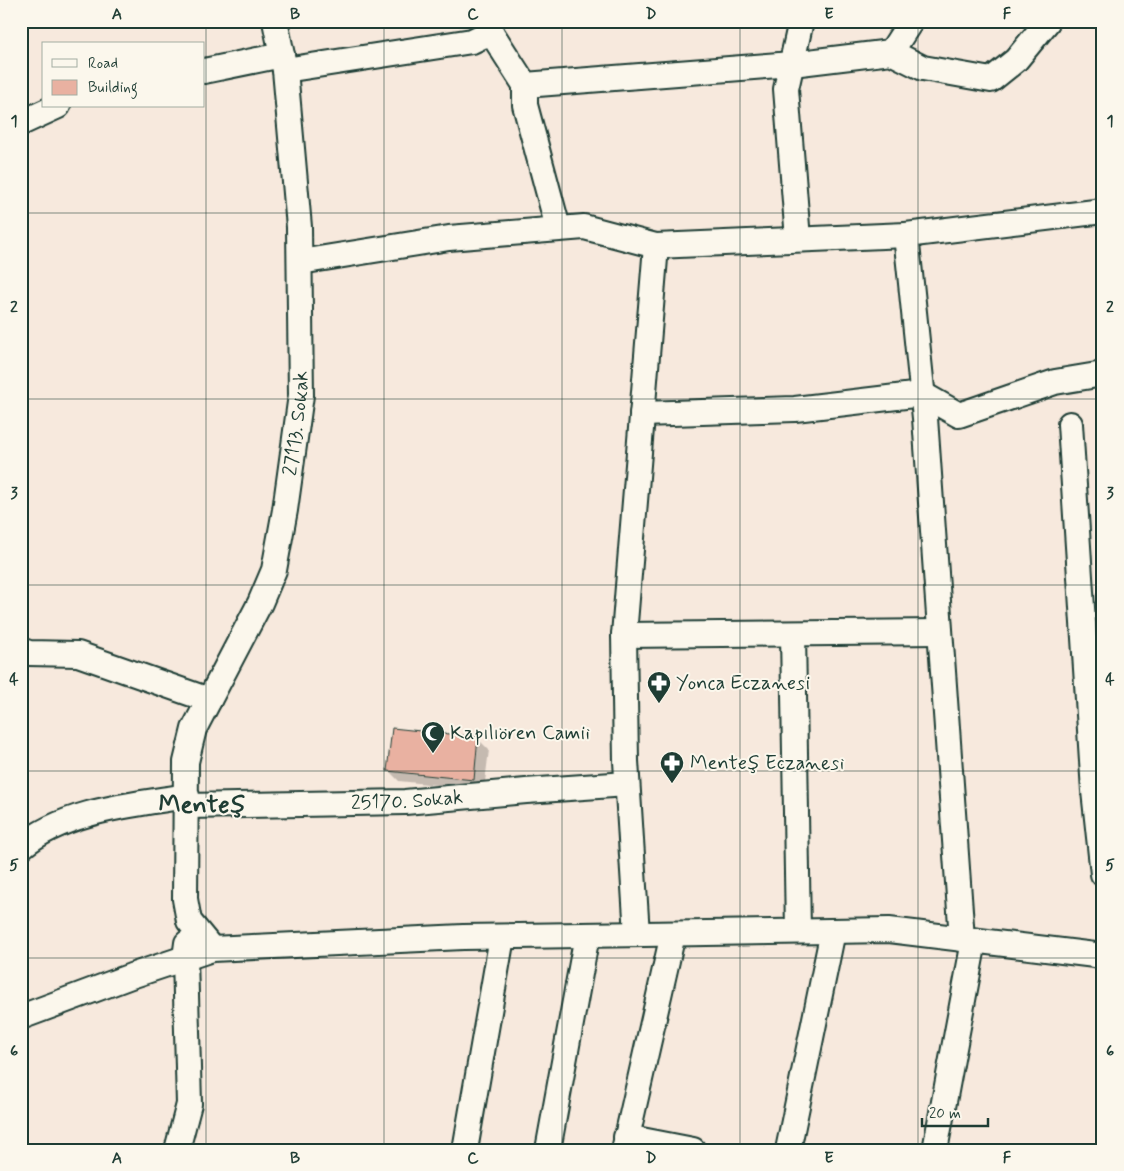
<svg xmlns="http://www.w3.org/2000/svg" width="1124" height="1171" viewBox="0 0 1124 1171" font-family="Mynerve,sans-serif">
<rect width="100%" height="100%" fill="#f7e9dd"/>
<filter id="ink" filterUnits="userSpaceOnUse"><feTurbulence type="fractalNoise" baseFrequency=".02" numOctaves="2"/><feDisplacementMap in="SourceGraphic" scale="10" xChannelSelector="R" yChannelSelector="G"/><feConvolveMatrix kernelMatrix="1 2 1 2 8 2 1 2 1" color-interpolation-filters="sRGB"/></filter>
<g filter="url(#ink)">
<path fill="#0003" d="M478,739L489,750L484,790L399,781L388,770Z"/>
<path fill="#e9b1a1" stroke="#1f3d34" d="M392,728L478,737L474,780L387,771Z"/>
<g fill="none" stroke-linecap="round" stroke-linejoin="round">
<g stroke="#1f3d34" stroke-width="28">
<g id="minor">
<path d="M490,21L491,32L525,85V105L558,228"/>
<path d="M891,52L911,21"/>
<path d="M285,70L472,41L491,32"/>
<path d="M204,71L282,55"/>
<path d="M525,85L792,64L891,52L923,68L991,80L1016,60L1048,21"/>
<path d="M21,123L58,106"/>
<path d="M906,235L925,418L962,939"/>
<path d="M798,239L786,89L801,21"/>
<path d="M300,262L449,238L584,227L656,246"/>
<path d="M642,414L795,409L922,394L959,415L1055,382L1103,374"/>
<path d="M1070,424L1094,791L1103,874"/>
<path d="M793,634L798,931"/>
<path d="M624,635L940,632"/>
<path d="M21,650L29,653L78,654L209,700"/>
<path id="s1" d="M187,806L405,802L526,791L627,784"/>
<path d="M21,847C65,810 132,805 187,796"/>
<path d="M637,934L626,761L624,635L656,246L906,235L1103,211"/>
<path id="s2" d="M212,949L189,921L185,899L186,762L194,729L260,603L274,570L285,510L301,395L299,227L285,70L275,21"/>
<path d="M21,1017L131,976L212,949L463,937L889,930L1103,956"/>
<path d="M626,1137L693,1150"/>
<path d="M177,1150L189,1104L185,958L187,943"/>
<path d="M465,1150L502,937"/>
<path d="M548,1150L587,935"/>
<path d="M624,1150L673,934"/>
<path d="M788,1150L833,931"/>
<path d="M935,1150L974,941"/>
</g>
</g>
<use href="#minor" stroke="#fbf7ec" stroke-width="24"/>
</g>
</g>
<path fill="none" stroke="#1f3d34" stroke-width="1" stroke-opacity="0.55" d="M206,21V1150M384,21V1150M562,21V1150M740,21V1150M918,21V1150M21,213H1103M21,399H1103M21,585H1103M21,771H1103M21,958H1103"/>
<defs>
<g id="pharmacy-pin" transform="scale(1.25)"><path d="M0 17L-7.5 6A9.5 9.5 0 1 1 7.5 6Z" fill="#1f3d34" stroke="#fbf7ec"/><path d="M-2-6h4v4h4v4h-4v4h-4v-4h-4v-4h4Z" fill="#fff"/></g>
<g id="mosque-pin" transform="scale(1.25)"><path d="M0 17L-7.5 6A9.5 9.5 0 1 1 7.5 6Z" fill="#1f3d34" stroke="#fbf7ec"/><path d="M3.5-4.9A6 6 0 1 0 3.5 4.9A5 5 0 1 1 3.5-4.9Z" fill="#fff"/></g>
</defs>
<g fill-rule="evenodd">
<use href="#pharmacy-pin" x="659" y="683"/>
<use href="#mosque-pin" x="433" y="733"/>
<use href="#pharmacy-pin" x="672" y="763"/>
</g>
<g text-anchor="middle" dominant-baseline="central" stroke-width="4" stroke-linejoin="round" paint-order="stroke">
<g font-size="20" fill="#1f3d34" stroke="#fbf7ec">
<text stroke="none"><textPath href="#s2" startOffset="556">27113. Sokak</textPath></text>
<text stroke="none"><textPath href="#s1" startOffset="220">25170. Sokak</textPath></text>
</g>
<g font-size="20" fill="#1f3d34" stroke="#fbf7ec" text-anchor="start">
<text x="676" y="683">Yonca Eczanesi</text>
<text x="450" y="733">Kapılıören Camii</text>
<text x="690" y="763">Menteş Eczanesi</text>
</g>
<g font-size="25" font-weight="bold" fill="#1f3d34" stroke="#fbf7ec">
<text x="202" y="805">Menteş</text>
</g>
</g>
<rect width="1124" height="1171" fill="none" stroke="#fbf7ec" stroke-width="55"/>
<rect x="42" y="42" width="162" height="65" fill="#fbf7ec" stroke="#a3ada2"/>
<rect x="52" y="59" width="25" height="8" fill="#fbf7ec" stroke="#a3ada2"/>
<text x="88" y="68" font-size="15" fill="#1f3d34">Road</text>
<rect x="52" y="80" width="25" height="15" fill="#e9b1a1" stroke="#a3ada2"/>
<text x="88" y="92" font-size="15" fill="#1f3d34">Building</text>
<path d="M922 1118v8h66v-8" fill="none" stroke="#1f3d34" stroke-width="2.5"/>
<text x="929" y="1118" font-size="15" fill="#1f3d34" stroke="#fbf7ec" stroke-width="4" paint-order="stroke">20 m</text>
<rect x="28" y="28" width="1068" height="1116" fill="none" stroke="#1f3d34" stroke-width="2"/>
<g font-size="16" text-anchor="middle" font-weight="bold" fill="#1f3d34">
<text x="117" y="19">A</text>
<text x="295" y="19">B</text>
<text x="473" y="19">C</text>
<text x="651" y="19">D</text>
<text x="829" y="19">E</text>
<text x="1007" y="19">F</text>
<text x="14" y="126">1</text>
<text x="1110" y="126">1</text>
<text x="14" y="312">2</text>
<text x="1110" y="312">2</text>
<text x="14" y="498">3</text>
<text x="1110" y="498">3</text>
<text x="14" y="684">4</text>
<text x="1110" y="684">4</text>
<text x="14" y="870">5</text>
<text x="1110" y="870">5</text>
<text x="14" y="1056">6</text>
<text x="1110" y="1056">6</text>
<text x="117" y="1163">A</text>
<text x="295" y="1163">B</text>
<text x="473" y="1163">C</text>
<text x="651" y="1163">D</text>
<text x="829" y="1163">E</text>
<text x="1007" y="1163">F</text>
</g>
</svg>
